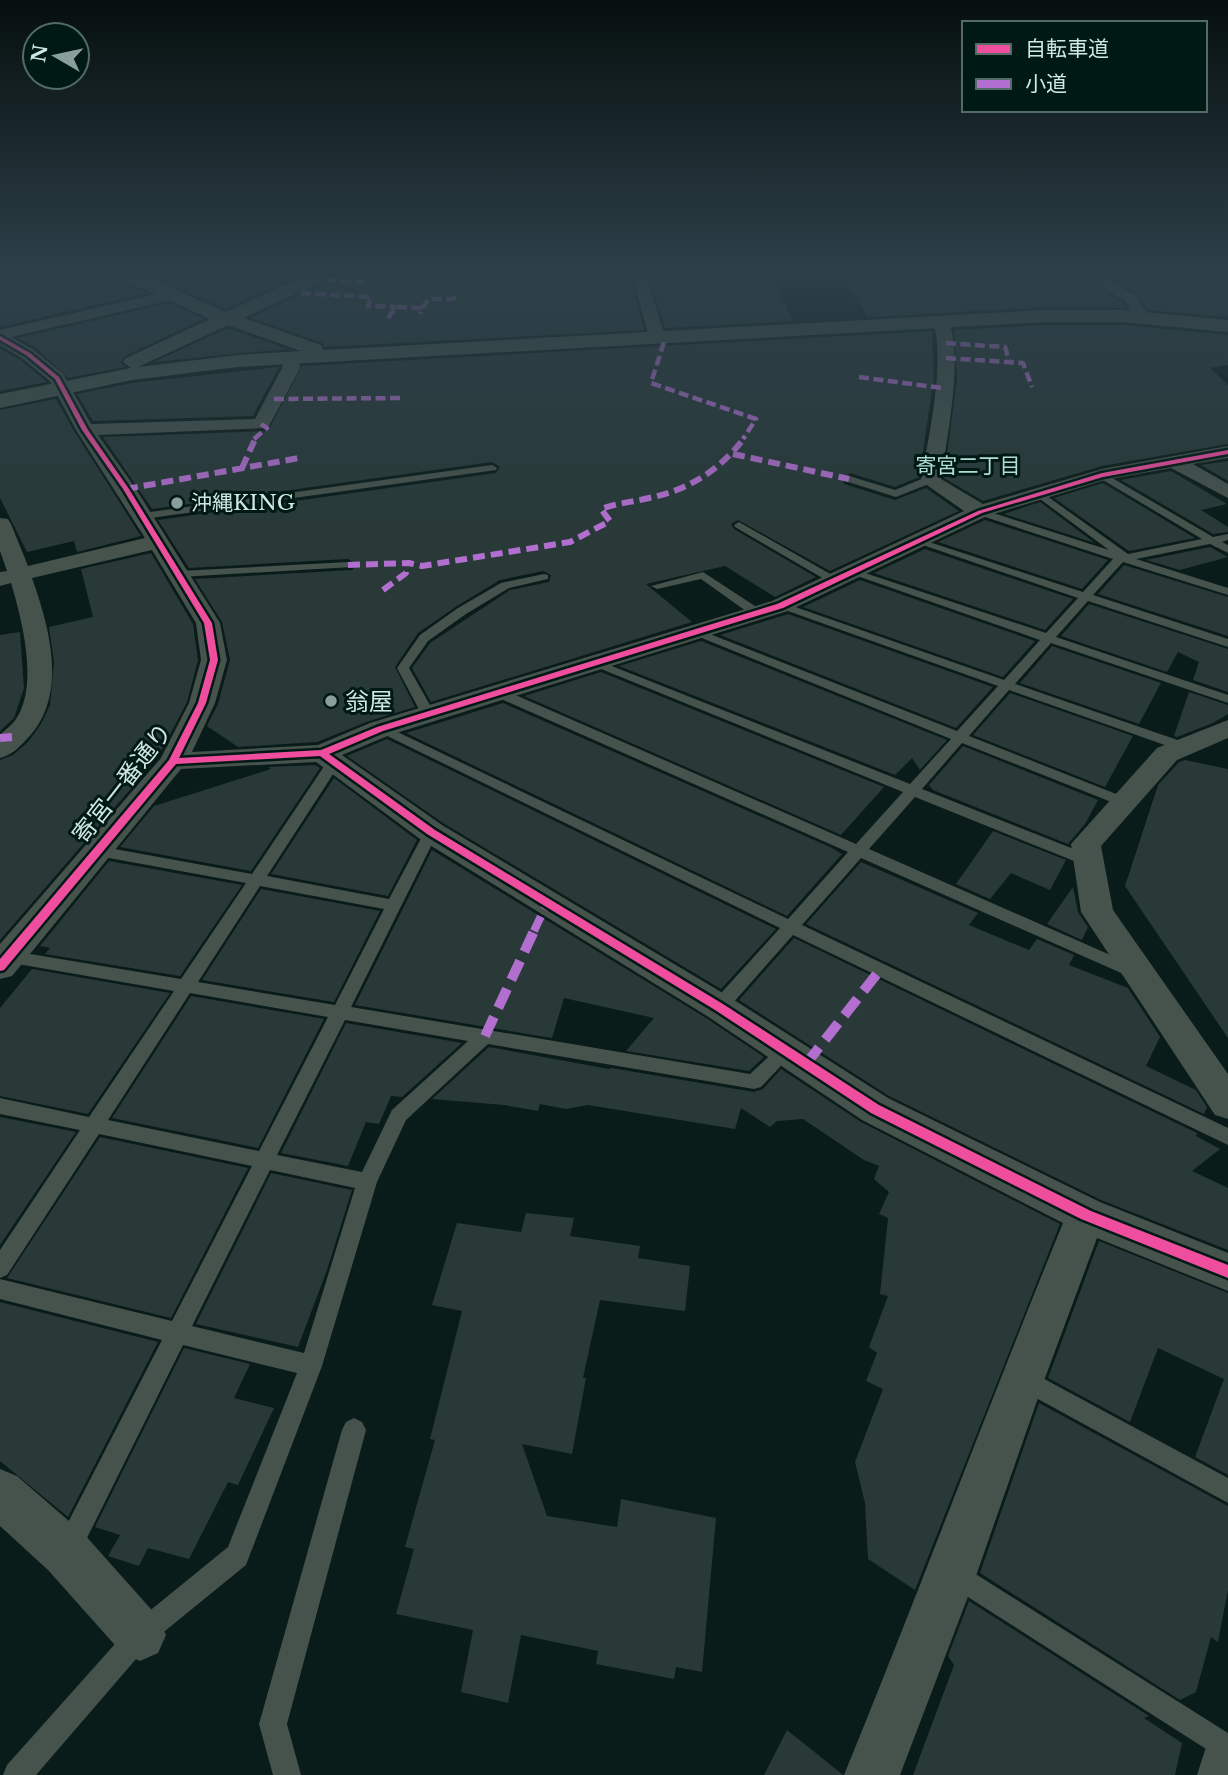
<svg xmlns="http://www.w3.org/2000/svg" width="1228" height="1775" viewBox="0 0 1228 1775" font-family="'Libre Baskerville','Noto Sans JP',serif">
<rect width="100%" height="100%" fill="#0a1c19"/>
<path fill="#283938" d="M0,275H116L121,281L147,293L0,327Z
M150,275H299L226,309Z
M332,275H630L644,330L325,347L322,343L251,318L328,281Z
M649,275H771L793,321L665,328Z
M840,275H1078L1123,303L1126,308L1045,307L868,317Z
M1104,275H1228V317L1148,310L1137,293Z
M169,303L204,319L125,356L120,362L125,367L68,378L36,348L18,338Z
M1045,325H1123L1228,335V365L1210,368L1228,385V444L1102,466L983,501L944,478L957,378L954,330Z
M228,328L288,349L154,362Z
M932,331L934,378L919,477L895,487L850,473L842,480L844,484L895,500L926,488L959,511L830,571L738,520L731,524L734,529L816,577L775,597L725,566L646,584L692,622L431,702L412,668L430,643L510,590L549,582L551,575L543,571L500,580L457,606L418,633L395,667L415,707L369,721L317,742L238,747L207,726L218,704L230,660L222,622L195,579L352,570L357,565L348,559L189,568L158,520L496,473L500,467L492,462L152,509L103,437L268,431L302,366Z
M0,349L20,360L47,382L0,391Z
M279,367L253,416L93,421L77,394L132,383Z
M56,399L74,431L141,536L77,552L74,541L27,552L0,498V410Z
M1228,461V481L1201,465Z
M1171,471L1227,504L1201,510L1228,527V532L1213,534L1121,480Z
M1103,483L1195,538L1129,551L1054,498Z
M1040,502L1095,543L1004,514Z
M985,520L1108,560L1082,589L938,542Z
M1210,547L1228,557L1180,570L1146,560Z
M925,549L1073,599L1045,630L874,573Z
M151,553L193,624L198,660L187,702L164,746L141,777L0,940V760L13,755L28,742L41,724L50,705L54,662L49,627L93,617L81,569Z
M1124,565L1228,597V636L1098,594Z
M860,580L1035,641L1003,677L803,607Z
M1089,604L1228,649V692L1193,680L1199,662L1178,652L1167,672L1061,636Z
M788,614L993,687L956,728L720,635Z
M20,632L24,688L14,718L0,731V635Z
M701,641L947,740L920,770L912,758L895,775L619,666Z
M1052,646L1161,683L1139,724L1020,683Z
M601,672L884,787L841,835L524,696Z
M1189,692L1228,705V714L1213,723L1177,737L1174,736Z
M1010,693L1133,736L1105,787L973,735Z
M503,703L830,847L842,854L787,916L406,733Z
M387,739L776,929L721,989L443,823L347,756Z
M963,746L1098,800L1085,824L1068,844L933,790L929,785Z
M1185,760L1228,769V1038L1125,886L1158,785L1179,762Z
M315,765L320,768L251,871L120,847L154,806L271,769L268,767Z
M334,778L417,840L388,896L271,874Z
M993,831L1066,860L1050,890L1011,873L990,899L956,884Z
M432,850L706,1018L764,1057L749,1071L626,1051L654,1018L564,998L552,1038L355,1005Z
M109,861L242,885L180,976L45,954L50,948L40,946Z
M861,862L978,913L969,925L1029,950L1037,939L1074,955L1069,965L1128,988L1160,1037L1146,1066L1196,1090L1207,1107L1204,1114L806,924Z
M1073,887L1078,912L1088,927L1082,940L1047,924Z
M261,889L380,911L334,1002L202,980Z
M794,938L1197,1133L1196,1136L1220,1149L1192,1171L1228,1188V1250L1101,1200L889,1096L739,1000Z
M32,969L170,993L88,1114L0,1096V1008Z
M191,996L324,1019L258,1148L112,1118Z
M346,1023L462,1043L402,1097L391,1096L379,1124L366,1122L348,1166L281,1153Z
M489,1047L609,1069L611,1068L754,1092L763,1089L781,1069L861,1122L1060,1224L915,1590L868,1559L865,1503L855,1462L883,1389L866,1381L877,1353L869,1347L888,1296L880,1294L888,1218L879,1214L889,1192L874,1179L879,1166L864,1160L803,1119L777,1121L770,1127L741,1108L735,1129L588,1105L566,1109L540,1104L538,1111L504,1105L432,1099Z
M0,1117L76,1132L0,1245Z
M100,1137L248,1168L171,1318L7,1278Z
M271,1173L352,1190L327,1270L298,1347L196,1324Z
M526,1213L574,1218L570,1236L640,1246L638,1258L690,1266L685,1311L600,1300L583,1378H586L572,1454L522,1444L547,1516L617,1527L621,1499L716,1518L702,1672L676,1667L674,1679L596,1664L598,1651L521,1635L508,1703L461,1692L473,1630L396,1614L414,1549L405,1547L435,1440L430,1439L462,1311L432,1305L457,1223L521,1232Z
M1099,1241L1228,1293V1475L1195,1457L1224,1379L1158,1348L1130,1422L1048,1378Z
M0,1302L158,1342L68,1517L0,1461Z
M184,1348L250,1364L234,1398L274,1408L238,1485L228,1482L189,1559L148,1548L139,1566L108,1556L120,1535L95,1527Z
M1039,1403L1228,1506V1590L1218,1642L1211,1637L1196,1692L1180,1700L980,1573Z
M969,1601L1149,1716L1144,1718L1182,1743L1175,1775H913L954,1665L948,1656Z
M787,1730L842,1774V1775H764Z"/>
<g fill="none" stroke-linecap="round" stroke-linejoin="round">
<path fill="#46524c" fill-rule="evenodd" d="M492,465L497,468L496,470L143,519L138,516L143,513Z
M1102,472L1213,537L1228,534V540L1222,542L1228,545V553L1210,544L1136,559L1228,588V595L1123,562L1093,595L1228,639V647L1088,601L1056,637L1228,695V703L1051,643L1015,684L1189,744L1191,747L1189,750H1179L1009,690L969,736L1129,799L1131,802L1129,805H1119L962,743L922,789L1094,857L1097,861L1094,865H1084L915,797L869,849L1140,968L1142,972L1140,976H1128L861,858L802,925L1228,1128V1145L793,935L725,1012H713L710,1007L713,1002L780,928L373,729L380,725L385,726L788,919L848,852L492,695V689H502L856,844L903,792L584,662L590,658L594,659L910,784L951,739L687,632L693,628L697,629L957,731L998,686L774,606L780,602L784,603L1004,680L1040,640L846,572L856,570L1046,633L1078,598L914,542L923,540L1083,592L1113,559L976,514V510H984L1109,550L1036,496V492L1040,491L1128,554L1202,539L1098,477L1097,475Z
M849,476L895,490L924,478L936,481L896,497L845,481L844,479Z
M739,522L839,579L841,581L831,583L735,527L734,525Z
M348,562L354,565L352,567L180,577L174,574L180,571Z
M703,572L761,610V616H753L701,579L657,589L651,586Z
M544,574L548,575V579L509,588L466,614L428,641L409,668L435,714L433,717H423L397,668L420,635L458,608L501,583Z
M334,758L341,762L267,876L389,899L426,829H436L438,832L351,1007L750,1074L780,1046L786,1044L792,1046L795,1051L761,1087L754,1089L488,1044L406,1120L377,1182L322,1366L246,1565L149,1644L36,1775H3L7,1765L131,1626L228,1547L297,1373L183,1345L78,1556L69,1559L60,1556L57,1547L60,1538L162,1340L0,1299V1279L172,1321L252,1166L99,1134L7,1275L0,1278V1250L80,1130L0,1114V1098L89,1117L174,991L0,961V949L181,979L246,883L98,856L90,851L93,847L98,846L252,874L329,759ZM260,886L384,909L335,1005L198,982ZM190,993L328,1017L259,1151L108,1120ZM345,1020L468,1041L392,1110L362,1172L277,1155ZM270,1170L355,1188L304,1353L192,1326Z
M1024,1368L1228,1478V1503L1016,1387L1013,1379L1016,1371Z
M354,1418L362,1422L366,1430L287,1724L301,1775H273L259,1724L342,1430L346,1422Z
M955,1561L1228,1733V1763L946,1583L942,1574L946,1565Z"/>
<path fill="#46524c" fill-rule="evenodd" d="M632,275H646L665,337L663,340L657,342L649,337Z
M1080,275H1098L1136,295L1149,317L1147,320H1135L1125,301Z
M170,291L178,296L175,299L11,337L34,350L63,374L91,424L255,419L282,368L285,354L291,353L299,358L300,368L268,428L98,435L136,489L220,623L227,660L215,703L192,752L318,745L370,723L772,601L964,511L921,481C928,439 946,361 933,322L935,319L941,317L949,322C963,361 947,437 941,479L983,504L1102,469L1228,446V458L1193,464L1228,484V498L1171,468L1105,480L987,516L788,611L390,735L342,755L442,825L731,998L888,1098L1100,1202L1228,1253V1291L1097,1238L1045,1378L977,1573L900,1775H844C919,1592 988,1406 1063,1223L862,1120L707,1016L420,839L316,762L181,769L12,976L0,979V944L161,758L189,703L201,660L196,623L152,550L32,578C50,629 69,697 26,740C18,748 12,755 0,758V735C5,730 12,725 16,719C39,685 22,620 11,583L0,586V572L7,571L0,551V518L8,519L11,524L28,566L145,538L76,430L50,381L22,358L0,345V330Z
M1228,720V738L1177,760L1101,846L1113,910L1228,1074V1119L1215,1115L1081,912L1071,844L1157,748Z
M0,1469L17,1476L84,1534L158,1617L166,1635L158,1653L140,1661L122,1653L48,1570L0,1526Z
M1228,1733V1775H1197L1208,1741Z"/>
<path fill="#46544c" fill-rule="evenodd" d="M119,275H143L226,312L306,275H330L327,279L244,318L321,345L323,350L1045,310H1123L1228,320V332L1123,322H1045L238,367L132,380L0,408V394L131,368L123,362L126,358L210,319L122,279ZM228,325L301,351L238,355L138,367Z"/>
<path stroke="#b36fd0" stroke-width="4.5" stroke-dasharray="10 4.5" stroke-linecap="butt" d="M326,280L364,282
M301,293L371,297L368,306L396,307
M422,308L429,299H453L456,296
M388,318L396,307L422,308L420,314
M664,342L651,383L756,419L743,439
M946,343L1005,347L1010,363
M946,358L1023,363L1032,387
M859,377L942,388
M274,399L404,398
M254,439L267,428L261,424"/>
<path stroke="#b36fd0" stroke-width="6" stroke-dasharray="12 6" stroke-linecap="butt" d="M733,454L849,479
M242,468L256,437
M126,489L299,458
M348,565L409,563L422,566L570,542L610,521L601,509C617,503 633,502 649,498C689,490 721,469 745,437
M383,590L406,573L409,563"/>
<path stroke="#b36fd0" stroke-width="8" stroke-dasharray="16 8" stroke-linecap="butt" d="M0,738L12,737
M534,931L548,901"/>
<path stroke="#b36fd0" stroke-width="10" stroke-dasharray="21 10" stroke-linecap="butt" d="M485,1036L535,929
M806,1064L880,970"/>
<g stroke="#001914" stroke-width="5">
<path id="cycleway" d="M0,336L30,353L59,377L88,430L129,489L212,623L218,660L206,703L179,758L321,750L377,727L777,604L978,511L1102,473L1228,450V454L1103,477L982,513L783,608L383,731L329,754L435,830L723,1004L879,1105L1091,1211L1228,1265V1278L1081,1219L871,1113L715,1010L427,834L320,756L176,764L4,970L0,971V959L169,760L198,703L210,660L204,623L123,489L82,430L55,379L26,355L0,340Z"/>
</g>
<use href="#cycleway" fill="#ef4d9e" fill-rule="evenodd"/>
</g>
<linearGradient id="sky" x2="0" y2="1"><stop stop-color="#060f0e"/><stop offset="0.52" stop-color="#2d4049"/><stop offset="1" stop-color="#2d4049" stop-opacity="0"/></linearGradient>
<rect width="1228" height="524" fill="url(#sky)"/>
<g fill="#8b9f9a" stroke="#001914" stroke-width="2.5">
<circle cx="177" cy="503" r="7"/>
<circle cx="331" cy="701" r="7"/>
</g>
<g text-anchor="middle" dominant-baseline="central" stroke-width="6" stroke-linejoin="round" paint-order="stroke">
<g font-size="21" fill="#b0dcd1" stroke="#001914">
<text x="968" y="466">寄宮二丁目</text>
</g>
<g font-size="21" fill="#d0e6e0" stroke="#001914" text-anchor="start">
<text x="191" y="503">沖縄KING</text>
</g>
<g font-size="24" fill="#d0e6e0" stroke="#001914" text-anchor="start">
<text x="345" y="701">翁屋</text>
</g>
<g font-size="24" fill="#d0e6e0" stroke="#001914">
<text transform="translate(122 783) rotate(-52)">寄宮一番通り</text>
</g>
</g>
<rect x="962" y="21" width="245" height="91" fill="#001914" stroke="#536b66" stroke-width="2"/>
<rect x="976" y="44" width="35" height="10" fill="#ef4d9e" stroke="#536b66" stroke-width="2"/>
<text x="1025" y="56" font-size="21" fill="#d0e6e0">自転車道</text>
<rect x="976" y="79" width="35" height="10" fill="#b36fd0" stroke="#536b66" stroke-width="2"/>
<text x="1025" y="91" font-size="21" fill="#d0e6e0">小道</text>
<g transform="translate(56 56) rotate(279)"><circle r="33" fill="#001914" stroke="#536b66" stroke-width="2"/>
<path d="M0-5L12 26L0 18L-12 26Z" fill="#8b9f9a"/>
<text y="-10" font-size="19" font-weight="bold" text-anchor="middle" fill="#d0e6e0">N</text>
</g>
</svg>
